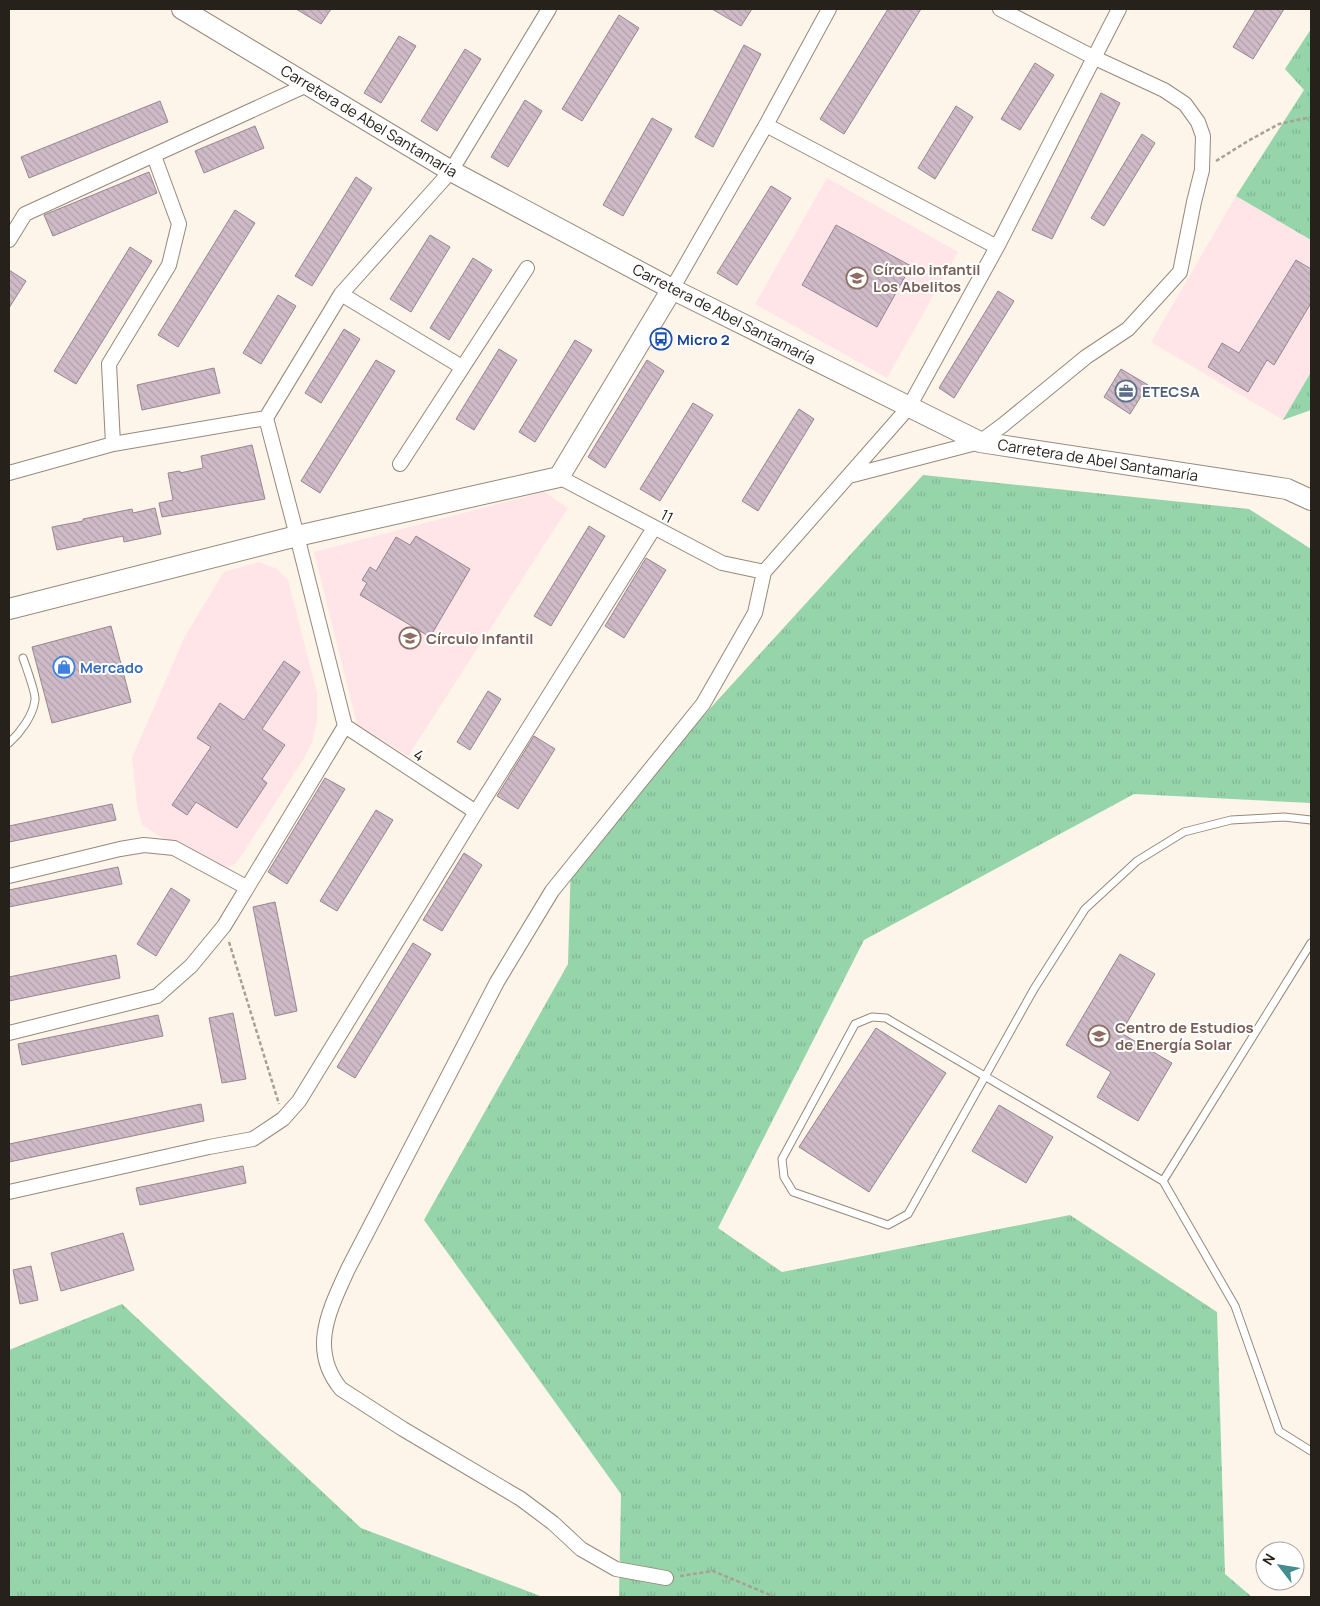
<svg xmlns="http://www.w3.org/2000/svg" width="1320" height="1606" viewBox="0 0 1320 1606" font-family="Manrope,sans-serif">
<defs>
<pattern id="grass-tufts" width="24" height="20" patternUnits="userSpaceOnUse" patternTransform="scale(1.25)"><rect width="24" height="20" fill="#96d4a9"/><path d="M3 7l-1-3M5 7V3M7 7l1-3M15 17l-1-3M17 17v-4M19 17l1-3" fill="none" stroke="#81b691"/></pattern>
<pattern id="building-back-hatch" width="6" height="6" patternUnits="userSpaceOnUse" patternTransform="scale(1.25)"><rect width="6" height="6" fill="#cebbc7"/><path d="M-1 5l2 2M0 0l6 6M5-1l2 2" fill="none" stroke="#b1a0aa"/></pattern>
</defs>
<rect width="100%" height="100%" fill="#fdf4ea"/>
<path fill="#ffe4e8" d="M827,178L958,252L887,378L755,304Z
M1236,196L1311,240V372L1283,420L1151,342Z
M544,492L568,508L408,756L357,724L314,552Z
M259,562L277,569L288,580L317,693V722L312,742L304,758L242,855L234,865L225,868L207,865L142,825L137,805L132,758L185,636L224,572Z"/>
<path fill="url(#grass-tufts)" d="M1311,29V240L1236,196L1304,90L1285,69Z
M1311,372V410L1283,420Z
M923,475L1249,509L1311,549V803L1134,794L864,940L718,1228L782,1272L1070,1215L1217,1312L1225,1574L1252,1597H619L621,1494L424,1220L568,964L571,861Z
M122,1304L361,1528L543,1597H9V1350Z"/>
<path fill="url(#building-back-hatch)" stroke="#988590" d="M296,9H331L321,24Z
M712,9H752L741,26Z
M888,9H921L844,134L820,119Z
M1256,9H1284L1253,59L1233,47Z
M619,15L639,28L582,121L562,109Z
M399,36L416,46L381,103L364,93Z
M744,45L761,54L713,147L695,137Z
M465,49L481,59L437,131L421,121Z
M1035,63L1054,75L1020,130L1001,119Z
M1101,93L1120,103L1052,239L1032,230Z
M525,100L542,111L508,167L491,157Z
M160,101L168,122L29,178L21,157Z
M956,106L973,117L935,179L918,168Z
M652,118L672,129L623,216L603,205Z
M255,126L264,148L204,173L195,151Z
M1142,134L1155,143L1104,226L1091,218Z
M149,172L157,193L53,236L44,215Z
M356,177L372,188L312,286L295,276Z
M771,186L791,198L737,285L717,273Z
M235,210L255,223L178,347L158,335Z
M836,225L911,266L877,327L802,285Z
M430,235L450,247L411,312L390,299Z
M130,247L152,261L76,384L54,371Z
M473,258L492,270L449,340L430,328Z
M1296,260L1311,269V303L1274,365L1267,360L1248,392L1208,367L1222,343L1239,353Z
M9,270L26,281L9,308Z
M998,291L1014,301L954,398L939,388Z
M278,295L296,306L261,364L243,353Z
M344,329L360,339L321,403L305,393Z
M575,340L592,350L535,442L519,432Z
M499,349L517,360L474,430L456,419Z
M376,360L395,371L320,493L301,481Z
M647,360L664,371L605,468L588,457Z
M214,368L220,393L142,410L137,385Z
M1121,369L1148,385L1130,414L1104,397Z
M693,403L713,415L660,501L640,489Z
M799,409L814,419L758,511L742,501Z
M252,445L265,499L162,517L159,503L173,500L168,473L180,471V473L203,468L201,456Z
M155,508L161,534L124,542L123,536L57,550L52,527L83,521V519L132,509L133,513Z
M589,526L605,536L551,626L534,616Z
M416,536L470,569L430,637L360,595L367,583L362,580L370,567L376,571L396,537L410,545Z
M646,558L666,570L624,638L605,626Z
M111,626L131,702L52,723L32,647Z
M284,661L300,672L262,729L285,745L262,779L267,783L237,828L196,802L187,815L172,805L211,747L197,738L220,703L244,720Z
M488,691L501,699L470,750L457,742Z
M534,736L555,749L518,809L497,796Z
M325,778L345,789L287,884L268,872Z
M112,804L116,820L9,842V826Z
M376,810L393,820L337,911L320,901Z
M464,853L482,865L442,931L423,920Z
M118,867L122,884L9,907V890Z
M171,888L190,900L156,956L137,944Z
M275,902L297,1011L275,1016L253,907Z
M413,943L431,954L355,1078L337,1067Z
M1120,954L1155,974L1121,1033L1172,1063L1138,1121L1097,1097L1111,1072L1066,1045Z
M116,955L120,978L9,1001V977Z
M233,1013L246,1079L222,1083L209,1018Z
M158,1015L163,1036L22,1065L18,1044Z
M876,1028L946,1073L869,1192L799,1147Z
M201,1104L204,1121L9,1162V1144Z
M999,1105L1053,1137L1026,1183L972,1151Z
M243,1166L246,1183L140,1205L136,1188Z
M123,1233L134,1270L61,1291L51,1253Z
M31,1266L38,1300L20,1304L13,1270Z"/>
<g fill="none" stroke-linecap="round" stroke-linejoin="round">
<g stroke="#97897a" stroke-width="9">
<path id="lane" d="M9,743C20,733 33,716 35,700C36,693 26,667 23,658
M1311,820L1284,817L1231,820L1184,832L1137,861L1085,909L1034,989L908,1214L888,1225L793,1192L784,1177L782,1159L855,1024L872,1017L886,1018L1163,1181L1235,1306L1279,1431L1311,1451
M1163,1181L1311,943"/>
</g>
<g stroke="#97897a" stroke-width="16">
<path id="street" d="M766,125L997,247
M9,240L25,214L307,85
M672,289L766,125L829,9
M341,294L462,367
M113,444L109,364L169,265L179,224L154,156
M400,464L527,268
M9,473L113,444L266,418
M849,476L980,442L1003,425L1086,357L1128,329L1180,272L1194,202L1202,170L1203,136L1198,122L1185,104L1164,90L1095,58L1000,9
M559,477L722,563L764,572
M345,726L476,812
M9,876L120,849L144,845L174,848L246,887
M9,1033L157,996L191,966L224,926L345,726L297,536L266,418L341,294L451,171L549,9
M9,1192L209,1147L253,1139L283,1119L299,1101L476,812L654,528
M666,1578L616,1569L581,1549L553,1523L521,1499L403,1429L341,1389C308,1349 330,1309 348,1269L497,982L552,891L703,704L755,613L764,572L909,407L997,247L1119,9"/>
</g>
<g stroke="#97897a" stroke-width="22">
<path id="secondary" d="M182,9L451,171L672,289L980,442L1287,489L1311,500
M9,609L297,536L559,477L672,289"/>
</g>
<path stroke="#a7a097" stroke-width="2.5" stroke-dasharray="4 2.5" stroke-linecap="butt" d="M1216,161L1248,141L1279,124L1311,117
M229,942L279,1104
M680,1576L713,1571L775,1597"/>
<use href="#lane" stroke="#fff" stroke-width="7"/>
<use href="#street" stroke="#fff" stroke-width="14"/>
<use href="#secondary" stroke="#fff" stroke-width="20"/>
</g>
<defs>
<g id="school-ring" transform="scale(1.125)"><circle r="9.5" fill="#fff" stroke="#8d6e63" stroke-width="1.5"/><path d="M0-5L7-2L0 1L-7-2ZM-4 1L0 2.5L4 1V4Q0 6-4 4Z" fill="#8d6e63"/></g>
<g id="bus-ring" transform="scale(1.125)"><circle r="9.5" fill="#fff" stroke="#1a4fb4" stroke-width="1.5"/><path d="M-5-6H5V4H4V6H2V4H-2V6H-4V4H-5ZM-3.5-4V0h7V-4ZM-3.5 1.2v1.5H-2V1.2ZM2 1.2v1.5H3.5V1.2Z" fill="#1a4fb4"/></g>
<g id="office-ring" transform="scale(1.125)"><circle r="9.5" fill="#fff" stroke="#5c6f8a" stroke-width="1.5"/><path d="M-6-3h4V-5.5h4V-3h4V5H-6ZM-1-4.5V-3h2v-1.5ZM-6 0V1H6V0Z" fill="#5c6f8a"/></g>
<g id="shop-ring" transform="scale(1.125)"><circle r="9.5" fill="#fff" stroke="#3f7fe0" stroke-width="1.5"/><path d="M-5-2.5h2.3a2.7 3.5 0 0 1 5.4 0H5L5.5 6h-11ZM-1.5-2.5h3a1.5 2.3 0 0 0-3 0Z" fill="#3f7fe0"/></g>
<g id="university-ring" transform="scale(1.125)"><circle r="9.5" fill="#fff" stroke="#8d6e63" stroke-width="1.5"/><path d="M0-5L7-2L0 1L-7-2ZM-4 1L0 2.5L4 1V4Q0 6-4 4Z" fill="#8d6e63"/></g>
</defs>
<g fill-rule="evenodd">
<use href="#school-ring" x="857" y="278"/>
<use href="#bus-ring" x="661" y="339"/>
<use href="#office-ring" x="1126" y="391"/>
<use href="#school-ring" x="410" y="638"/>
<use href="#shop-ring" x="64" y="667"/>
<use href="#university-ring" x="1099" y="1036"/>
</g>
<g text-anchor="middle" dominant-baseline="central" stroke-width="4" stroke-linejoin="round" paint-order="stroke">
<g font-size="15" fill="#26211b" stroke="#fff">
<text transform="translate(369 121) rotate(31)">Carretera de Abel Santamaría</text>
<text transform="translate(724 314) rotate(27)">Carretera de Abel Santamaría</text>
<text transform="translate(1098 460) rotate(9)">Carretera de Abel Santamaría</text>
<text transform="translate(667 516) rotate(27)">11</text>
<text transform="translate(419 755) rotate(33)">4</text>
</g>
<g font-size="15" font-weight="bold" fill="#785e54" stroke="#fff" text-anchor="start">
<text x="873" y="269">Círculo infantil<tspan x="873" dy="17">Los Abelitos</tspan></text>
<text x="426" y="638">Círculo Infantil</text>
<text x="1115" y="1027">Centro de Estudios<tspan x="1115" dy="17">de Energía Solar</tspan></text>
</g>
<g font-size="15" font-weight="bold" fill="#164399" stroke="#fff" text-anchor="start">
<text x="677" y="339">Micro 2</text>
</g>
<g font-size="15" font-weight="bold" fill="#4e5e75" stroke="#fff" text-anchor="start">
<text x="1142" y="391">ETECSA</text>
</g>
<g font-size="15" font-weight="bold" fill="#366cbe" stroke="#fff" text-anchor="start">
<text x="80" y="667">Mercado</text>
</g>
</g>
<rect width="1320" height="1606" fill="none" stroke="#26211b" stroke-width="20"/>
<g transform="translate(1280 1566) rotate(301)"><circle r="24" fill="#ffffff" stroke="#a8a6a4"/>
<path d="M0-4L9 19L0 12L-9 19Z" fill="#458d8e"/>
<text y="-8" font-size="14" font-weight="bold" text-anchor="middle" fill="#26211b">N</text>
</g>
</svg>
